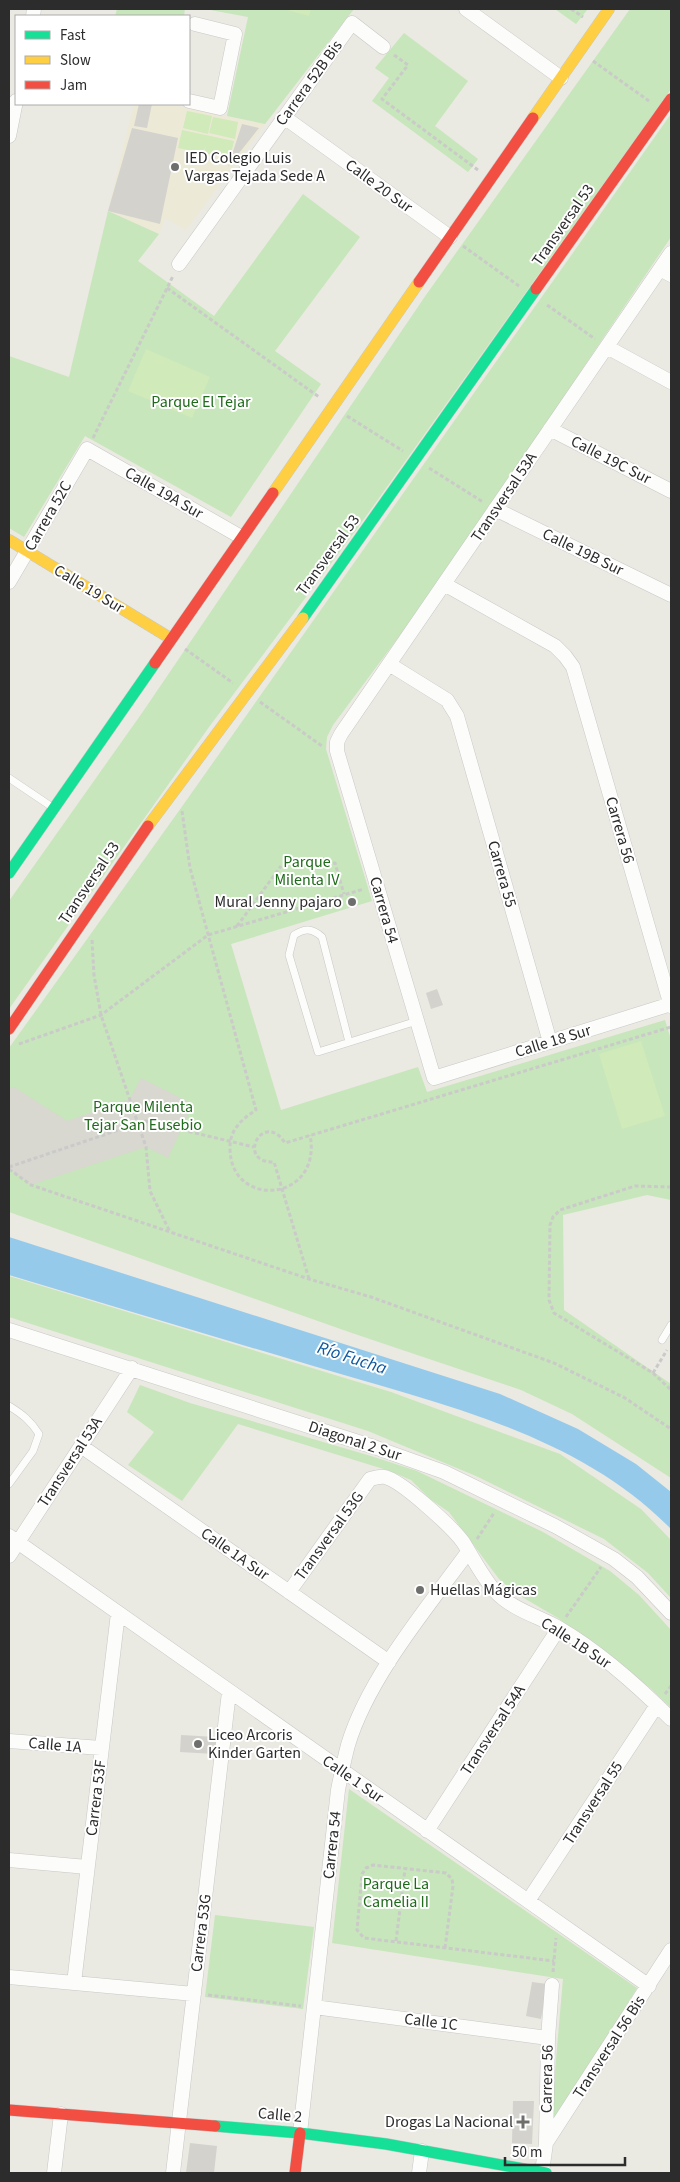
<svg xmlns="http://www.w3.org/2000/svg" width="680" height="2182" viewBox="0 0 680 2182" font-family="'Source Sans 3',sans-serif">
<rect width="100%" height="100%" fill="#eae9e2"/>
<path fill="#ede9d7" d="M134,104H167L265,124L186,230L165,218L159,234L108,211Z"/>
<path fill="#c7e6bb" d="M117,9H185L184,16H115Z
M205,9H354L265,124L227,116L248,17Z
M555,9H585L587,10L576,24Z
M630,9H671V89L359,526L209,727L9,1009V901L142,713L426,295Z
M404,33L468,81L435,126L478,159L468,172L372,101L389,78L375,68Z
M671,114V237L436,587L333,725L327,737L326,749L372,901L231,944L281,1110L418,1067L427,1092L665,1020L671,1040V1200L647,1195L563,1215L564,1310L671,1384V1478L572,1414L521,1390L352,1333L9,1212V1048L181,808Z
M303,194L360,237L275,351L321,384L231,517L85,436L24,537L9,528V356L69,377L108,211L159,234L138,261L214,316Z
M9,1276L391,1392L560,1454L641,1509L671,1540V1598L648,1573L604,1539L476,1476L368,1431L9,1317Z
M140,1385L190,1403L371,1456L417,1471L543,1532L610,1571L639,1595L671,1630V1708L649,1687L558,1618L517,1594L499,1579L449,1512L430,1499L411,1480L390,1471L238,1424L182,1501L128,1465L154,1432L127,1412Z
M349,1789L637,1988L550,2129L563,1979L332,1943Z
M215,1915L314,1927L303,2009L205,1997Z"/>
<path fill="#d0eab9" d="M283,9H311L309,16Z
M187,111L212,116L208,134L183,128Z
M213,117L238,122L235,139L209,133Z
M182,130L234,141L230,158L204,153L206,145L203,153L178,148Z
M146,349L210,377L192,418L128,391Z
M641,1041L665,1116L622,1129L599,1054Z"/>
<path fill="#d8d7d0" d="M141,1078L193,1104L168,1158L146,1147L31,1185L9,1169V1089L14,1087L67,1121L130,1099Z"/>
<path fill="#96caeb" d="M9,1237L500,1394L578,1429L636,1464L671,1492V1529C576,1432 435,1403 310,1365C209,1335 109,1305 9,1275Z"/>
<path fill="#d3d2cd" d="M139,104H152L147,128L134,126Z
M242,124L259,128L228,167Z
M132,128L178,138L160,224L108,211Z
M437,989L443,1005L431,1009L426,993Z
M181,1735L216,1737L215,1754L180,1752Z
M532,1982L547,1984L541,2019L526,2016Z
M513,2101H534L532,2144L512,2143Z
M190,2143L217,2146L214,2173H186Z"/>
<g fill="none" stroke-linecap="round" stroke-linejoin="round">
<g stroke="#c8c8c7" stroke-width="8">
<path id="lane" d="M9,778L52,807
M349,1042L322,937C312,928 305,928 294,935L289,955L318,1052L417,1021
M662,1340L671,1325
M9,1406C22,1414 31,1421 39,1434L33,1451L9,1484"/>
</g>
<g stroke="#c8c8c7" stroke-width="15">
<path id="street" d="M466,9L561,78
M33,16L34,9
M189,101L220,108L235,34L195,24
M284,117L450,237
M9,136L16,101
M671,253L341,734L337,742V751L434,1078L671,1004
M179,264L352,23L383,47
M660,269L671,275
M607,347L671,382
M550,429L671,491
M495,509L671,595
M9,582L87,449L241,537
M444,584L555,646L565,656L573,667L671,1006
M389,664L447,700L457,716L550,1042
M9,1330L374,1447L444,1472L555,1526L614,1559L637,1577L671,1613
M81,1446L389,1662
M9,1536L649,1986
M9,1556L132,1368
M289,1592L370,1479C374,1478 380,1476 385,1477C402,1481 452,1527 463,1542C473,1558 482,1576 494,1590C512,1610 538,1616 559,1628C600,1652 638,1686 671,1719
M9,1741L101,1748
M427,1831L559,1628
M9,1860L87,1867
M528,1901L657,1705
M9,1977L194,1994
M74,1983L118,1613
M314,2007L548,2038
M300,2133L338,1790C341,1775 344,1760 348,1745C368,1678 427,1608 468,1552
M546,2143L671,1950
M542,2172L546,2143L548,2038L552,1985
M54,2173L61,2114
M173,2173L229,1692
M419,2173L422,2151"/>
</g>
<g stroke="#c8c8c7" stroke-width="12">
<path id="fast" d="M303,618L536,289
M9,873L155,663
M215,2126L300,2133L386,2144L546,2173"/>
</g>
<g stroke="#c8c8c7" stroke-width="12">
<path id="slow" d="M533,118L609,9
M273,493L419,282
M9,540L170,638
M148,826L303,618"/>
</g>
<g stroke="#c8c8c7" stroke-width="12">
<path id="jam" d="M419,282L533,118
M536,289L671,99
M155,663L273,493
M9,1029L148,826
M9,2110L215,2126
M295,2173L300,2133"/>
</g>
<path stroke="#cacac9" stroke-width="3" stroke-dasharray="4 2.5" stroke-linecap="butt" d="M571,9L583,17
M394,55L408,65L382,99L478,170
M593,61L649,101
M463,246L519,286
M167,288L319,397
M547,305L595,339
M347,416L403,451
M93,438L173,276
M429,468L483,502
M185,649L233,683
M260,702L322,746
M182,811L190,868L256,1110C242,1119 229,1130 230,1149C231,1210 323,1202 310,1135
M333,863H335L344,894
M237,926L281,866
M92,940L94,975L101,1015L146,1147L150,1191L170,1232
M19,1044L101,1015L208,935L364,889
M9,1167L145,1121L254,1147
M9,1169L31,1185L309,1279L371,1297L554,1363L625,1398L671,1429
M671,1187L635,1186L560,1210L553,1217L550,1225L549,1300L554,1313L653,1373L671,1390
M309,1279L274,1162C235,1163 263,1109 285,1143L671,1027
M653,1373L667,1350
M477,1539L494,1513
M566,1617L601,1567
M665,1694L671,1686
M396,1941L405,1869
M445,1948L453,1886L452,1879L446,1873L373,1865L366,1868L362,1874L357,1930L364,1938L554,1961
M553,1972L556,1938
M208,1995L301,2006"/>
<use href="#lane" stroke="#fcfcfb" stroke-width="7"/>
<use href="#street" stroke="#fcfcfb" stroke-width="14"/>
<use href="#fast" stroke="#16e098" stroke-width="11"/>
<use href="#slow" stroke="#ffcf43" stroke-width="11"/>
<use href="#jam" stroke="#f24e42" stroke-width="11"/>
</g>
<g fill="#6e6e6c" stroke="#fff" stroke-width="2">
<circle cx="175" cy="167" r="5"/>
<circle cx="352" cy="902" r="5"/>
<circle cx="420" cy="1590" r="5"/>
<circle cx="198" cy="1744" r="5"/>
<path d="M520.5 2114.5h5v5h5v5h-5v5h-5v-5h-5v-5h5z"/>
</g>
<g text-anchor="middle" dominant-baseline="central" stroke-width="4" stroke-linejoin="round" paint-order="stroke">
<g font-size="16" fill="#2c2c2c" stroke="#fff">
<text transform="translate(309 83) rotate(-54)">Carrera 52B Bis</text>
<text transform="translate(379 186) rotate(36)">Calle 20 Sur</text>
<text transform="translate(563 225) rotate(-55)">Transversal 53</text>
<text transform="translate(611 460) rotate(27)">Calle 19C Sur</text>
<text transform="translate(164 493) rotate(30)">Calle 19A Sur</text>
<text transform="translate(504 497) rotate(-56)">Transversal 53A</text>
<text transform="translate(48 516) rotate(-60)">Carrera 52C</text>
<text transform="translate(583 552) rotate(26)">Calle 19B Sur</text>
<text transform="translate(328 555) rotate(-54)">Transversal 53</text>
<text transform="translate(89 589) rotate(31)">Calle 19 Sur</text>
<text transform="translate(620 830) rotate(74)">Carrera 56</text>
<text transform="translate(502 874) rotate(74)">Carrera 55</text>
<text transform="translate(89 883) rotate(-56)">Transversal 53</text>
<text transform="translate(384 910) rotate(74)">Carrera 54</text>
<text transform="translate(553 1041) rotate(-17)">Calle 18 Sur</text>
<text transform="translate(355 1441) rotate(18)">Diagonal 2 Sur</text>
<text transform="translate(70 1462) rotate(-57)">Transversal 53A</text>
<text transform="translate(329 1536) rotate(-54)">Transversal 53G</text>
<text transform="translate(235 1554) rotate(35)">Calle 1A Sur</text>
<text transform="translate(576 1643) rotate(33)">Calle 1B Sur</text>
<text transform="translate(493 1730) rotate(-57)">Transversal 54A</text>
<text transform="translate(55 1745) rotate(5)">Calle 1A</text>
<text transform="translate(353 1779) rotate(35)">Calle 1 Sur</text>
<text transform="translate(96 1798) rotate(-83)">Carrera 53F</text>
<text transform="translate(593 1803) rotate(-57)">Transversal 55</text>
<text transform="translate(332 1845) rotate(-84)">Carrera 54</text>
<text transform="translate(201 1933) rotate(-83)">Carrera 53G</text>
<text transform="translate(431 2022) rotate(7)">Calle 1C</text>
<text transform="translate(609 2047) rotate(-57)">Transversal 56 Bis</text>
<text transform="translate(547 2079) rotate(-89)">Carrera 56</text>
<text transform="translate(280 2115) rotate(5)">Calle 2</text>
</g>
<g font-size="16" fill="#2c2c2c" stroke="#fff" text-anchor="start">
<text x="185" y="158">IED Colegio Luis<tspan x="185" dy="18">Vargas Tejada Sede A</tspan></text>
<text x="342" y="902" text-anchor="end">Mural Jenny pajaro</text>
<text x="430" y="1590">Huellas Mágicas</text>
<text x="208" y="1735">Liceo Arcoris<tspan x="208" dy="18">Kinder Garten</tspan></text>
<text x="513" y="2122" text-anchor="end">Drogas La Nacional</text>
</g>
<g font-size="16" fill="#1f6b1b" stroke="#fff">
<text x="201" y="402">Parque El Tejar</text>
<text x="307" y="862">Parque<tspan x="307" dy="18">Milenta IV</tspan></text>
<text x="143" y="1107">Parque Milenta<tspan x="143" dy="18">Tejar San Eusebio</tspan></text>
<text x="396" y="1884">Parque La<tspan x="396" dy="18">Camelia II</tspan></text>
</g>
<g font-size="18" font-style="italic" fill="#0d589f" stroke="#fff">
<text transform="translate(352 1358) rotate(18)">Río Fucha</text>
</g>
</g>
<rect width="680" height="2182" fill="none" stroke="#2c2c2c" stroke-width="20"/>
<rect x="15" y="15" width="175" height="90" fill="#ffffff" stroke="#ababab"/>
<rect x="25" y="31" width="25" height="8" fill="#16e098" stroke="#ababab"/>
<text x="60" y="40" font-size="15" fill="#2c2c2c">Fast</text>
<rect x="25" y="56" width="25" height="8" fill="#ffcf43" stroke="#ababab"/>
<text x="60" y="65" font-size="15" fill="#2c2c2c">Slow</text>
<rect x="25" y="81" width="25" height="8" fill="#f24e42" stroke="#ababab"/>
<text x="60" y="90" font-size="15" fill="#2c2c2c">Jam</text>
<path d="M505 2157v8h120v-8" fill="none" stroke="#2c2c2c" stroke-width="2.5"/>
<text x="512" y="2157" font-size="15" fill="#2c2c2c" stroke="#ffffff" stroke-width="4" paint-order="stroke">50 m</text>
</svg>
